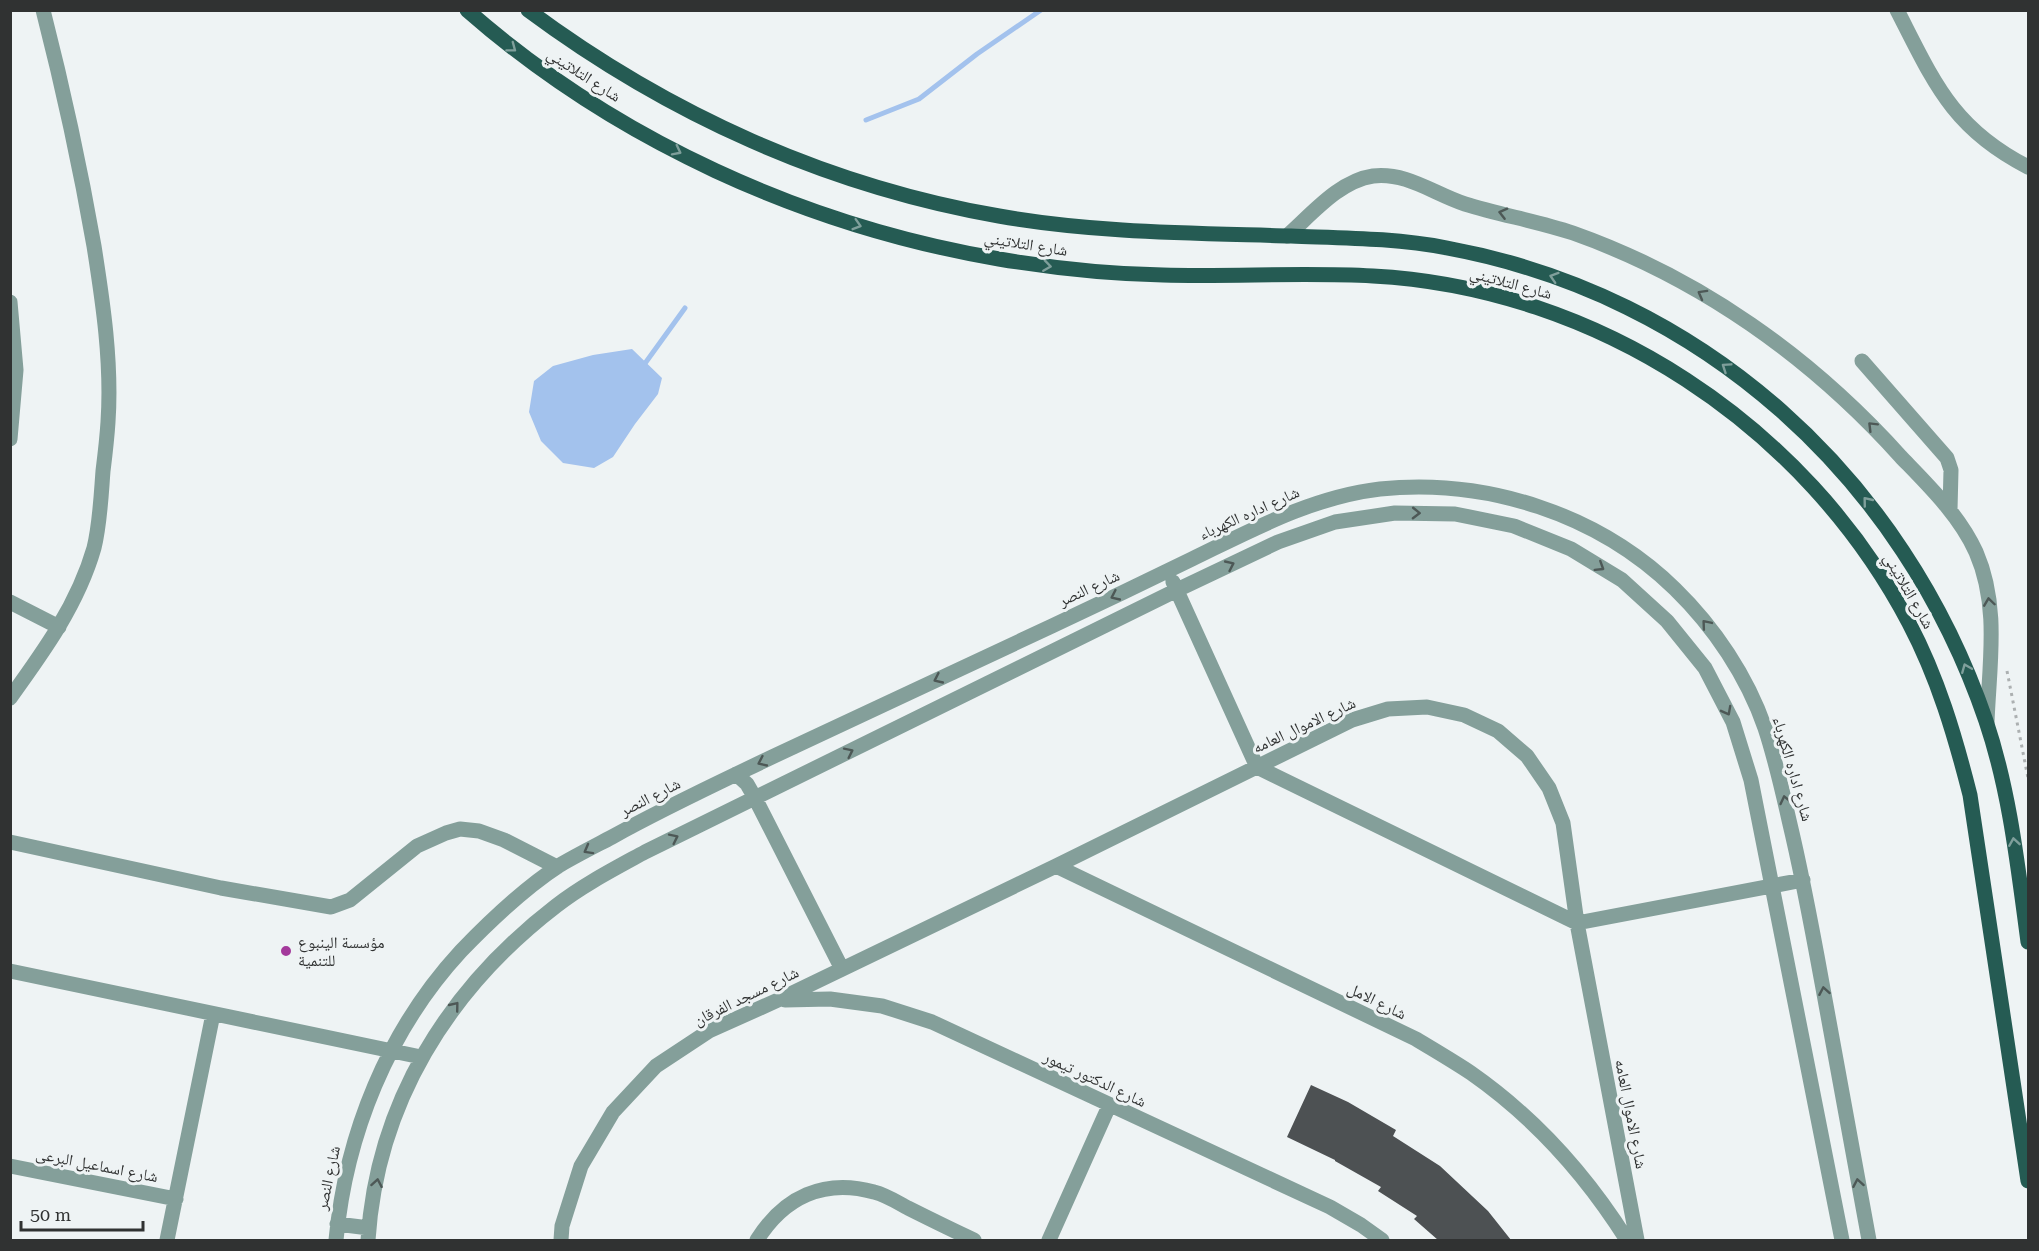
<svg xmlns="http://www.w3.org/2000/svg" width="2039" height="1251" viewBox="0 0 2039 1251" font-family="'Roboto Serif','Noto Naskh Arabic',serif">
<rect width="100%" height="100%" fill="#eef3f4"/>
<path fill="#a3c2ed" d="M632,349L662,378L658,394L635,424L613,457L594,468L563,463L541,441L529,412L534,381L553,366L593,355Z"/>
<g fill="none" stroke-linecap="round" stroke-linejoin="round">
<path stroke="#a3c2ed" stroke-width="5" d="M866,120L919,99L977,54L1041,10
M646,362L685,308"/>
</g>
<path fill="#4d5153" d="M1311,1085L1348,1102L1396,1130L1393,1136L1440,1166L1488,1211L1511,1240H1438L1414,1219L1417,1216L1378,1191L1381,1187L1335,1161V1160L1287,1137Z"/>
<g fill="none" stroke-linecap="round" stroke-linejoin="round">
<path stroke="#acb0b1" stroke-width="3" stroke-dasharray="3 4.5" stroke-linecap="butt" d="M2007,671L2028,778"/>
<path stroke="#849f9a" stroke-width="15" d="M1897,10C1934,82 1952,128 2028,167
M1287,236C1312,214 1339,181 1373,176C1407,172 1434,194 1465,204C1500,215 1537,221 1573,233C1700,278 1811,357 1901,457C1929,486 1959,515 1976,552C2000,607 1989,665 1987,723
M10,302L16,370L10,439
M1862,361L1947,458L1951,470L1950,510
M1173,582L1257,767L1577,923L1803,880
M10,602L59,627
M10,698C44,651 78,604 94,548C100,524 101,497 103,471C105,455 107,438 108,422C112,363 103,303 94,246C80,166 63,88 43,10
M736,774L747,784L755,798L842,969
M10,842L221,888L331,907L350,900L417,846L446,833L460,829L479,831L504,840L557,867
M1056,866L1416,1039C1434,1050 1453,1061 1471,1073C1534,1117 1586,1175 1627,1240
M10,971L421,1057
M785,1000L830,999L882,1006L932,1022L1330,1207L1361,1225L1382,1240
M10,1166L176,1199
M337,1224L369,1228
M167,1240L213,1014
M336,1240C346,1134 388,1030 461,951C489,922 526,887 560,865C577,855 595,846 612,837C664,808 718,783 772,757C865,713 959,670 1052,626C1099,604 1145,582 1192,559C1252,530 1312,497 1380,489C1487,478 1598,514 1675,589C1714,627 1747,676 1765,728C1775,758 1782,789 1789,820C1802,874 1812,928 1822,983C1838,1069 1853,1155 1869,1240
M368,1240C377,1103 448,989 556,906C583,885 614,869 645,852L1177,590L1278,542L1335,522L1395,513L1455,514L1514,526L1571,549L1622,580L1667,621L1705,668L1733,722L1751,780L1842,1240
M561,1240L562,1226L581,1166L613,1112L656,1066L709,1031L778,1000L1056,866L1352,720L1388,709L1427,707L1464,715L1498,731L1527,756L1549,788L1563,823L1577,923L1637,1240
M757,1240C784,1197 824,1178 874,1192C886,1195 897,1202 908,1208C930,1219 952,1230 974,1240
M1049,1240L1109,1106"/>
<path stroke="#255b53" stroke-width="15" d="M467,10C615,140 805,226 999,259C1053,268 1108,274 1163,275C1233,277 1303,272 1373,276C1597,288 1805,425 1909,623C1938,678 1955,736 1970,795L2028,1181
M528,10C668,114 827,186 999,216C1095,233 1194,233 1291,236C1343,238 1396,238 1447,248C1702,295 1903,477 1986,721C2010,792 2018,868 2028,942"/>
</g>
<defs><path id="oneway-chevron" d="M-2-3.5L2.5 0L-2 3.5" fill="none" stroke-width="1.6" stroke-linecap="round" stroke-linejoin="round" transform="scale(1.5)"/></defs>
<g stroke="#7f9f9b">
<use href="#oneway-chevron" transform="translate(512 48) rotate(37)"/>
<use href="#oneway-chevron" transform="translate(677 151) rotate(27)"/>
<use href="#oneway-chevron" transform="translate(857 225) rotate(17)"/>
<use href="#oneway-chevron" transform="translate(1047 266) rotate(8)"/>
<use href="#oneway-chevron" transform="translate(1554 277) rotate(-162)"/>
<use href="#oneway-chevron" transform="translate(1726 367) rotate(-146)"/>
<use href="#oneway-chevron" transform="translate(1867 501) rotate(-129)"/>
<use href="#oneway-chevron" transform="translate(1966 668) rotate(-112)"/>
<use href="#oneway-chevron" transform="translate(2014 842) rotate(-99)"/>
</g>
<g stroke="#4d5856">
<use href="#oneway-chevron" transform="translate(1503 213) rotate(-166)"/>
<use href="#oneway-chevron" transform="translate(1702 294) rotate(-151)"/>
<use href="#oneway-chevron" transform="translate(1872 426) rotate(-135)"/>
<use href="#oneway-chevron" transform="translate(1416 513) rotate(1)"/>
<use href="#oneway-chevron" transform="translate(1230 565) rotate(-25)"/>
<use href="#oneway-chevron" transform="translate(1600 567) rotate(32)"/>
<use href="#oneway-chevron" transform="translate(1115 596) rotate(155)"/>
<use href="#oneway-chevron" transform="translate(1989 602) rotate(-98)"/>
<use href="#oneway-chevron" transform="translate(1706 624) rotate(-130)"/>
<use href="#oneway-chevron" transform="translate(938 679) rotate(155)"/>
<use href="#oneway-chevron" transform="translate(1727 711) rotate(62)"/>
<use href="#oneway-chevron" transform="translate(849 752) rotate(-26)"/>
<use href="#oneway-chevron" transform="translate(762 762) rotate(155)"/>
<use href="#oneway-chevron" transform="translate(1785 800) rotate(-103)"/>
<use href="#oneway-chevron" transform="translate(674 838) rotate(-26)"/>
<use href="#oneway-chevron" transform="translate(588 850) rotate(151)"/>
<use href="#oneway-chevron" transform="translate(1824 991) rotate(-100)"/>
<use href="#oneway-chevron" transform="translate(455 1006) rotate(-51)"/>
<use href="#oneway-chevron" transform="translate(377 1183) rotate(-80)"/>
<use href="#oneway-chevron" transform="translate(1858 1183) rotate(-100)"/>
</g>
<circle fill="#a3399b" stroke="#eef3f4" stroke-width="2" cx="286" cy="951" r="6"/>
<g text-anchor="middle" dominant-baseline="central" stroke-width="6" stroke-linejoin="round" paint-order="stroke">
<g font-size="16" fill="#303232" stroke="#eef3f4">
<text transform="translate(584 75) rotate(33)">شارع التلاتيني</text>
<text transform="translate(1026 244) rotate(9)">شارع التلاتيني</text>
<text transform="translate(1511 283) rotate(15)">شارع التلاتيني</text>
<text transform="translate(1249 513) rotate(-24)">شارع اداره الكهرباء</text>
<text transform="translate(1089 588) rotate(-25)">شارع النصر</text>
<text transform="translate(1909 591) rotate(60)">شارع التلاتيني</text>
<text transform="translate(1304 725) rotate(-25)">شارع الاموال العامه</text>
<text transform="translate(1793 769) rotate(74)">شارع اداره الكهرباء</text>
<text transform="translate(650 797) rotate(-27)">شارع النصر</text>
<text transform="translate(746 996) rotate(-26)">شارع مسجد الفرقان</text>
<text transform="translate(1377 1001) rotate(26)">شارع الامل</text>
<text transform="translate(1095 1079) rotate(25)">شارع الدكتور تيمور</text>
<text transform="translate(1631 1114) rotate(79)">شارع الاموال العامه</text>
<text transform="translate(97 1165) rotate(11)">شارع اسماعيل البرعى</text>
<text transform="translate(328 1178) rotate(-78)">شارع النصر</text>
</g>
<g font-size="16" fill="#303232" stroke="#eef3f4" text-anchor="start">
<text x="298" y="942">مؤسسة الينبوع<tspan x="298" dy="18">للتنمية</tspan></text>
</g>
</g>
<rect width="2039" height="1251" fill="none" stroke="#303232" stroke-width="24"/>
<path d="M21 1221v9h122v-9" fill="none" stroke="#303232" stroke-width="3"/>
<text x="30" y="1221" font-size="18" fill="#303232" stroke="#eef3f4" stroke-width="4.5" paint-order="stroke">50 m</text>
</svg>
